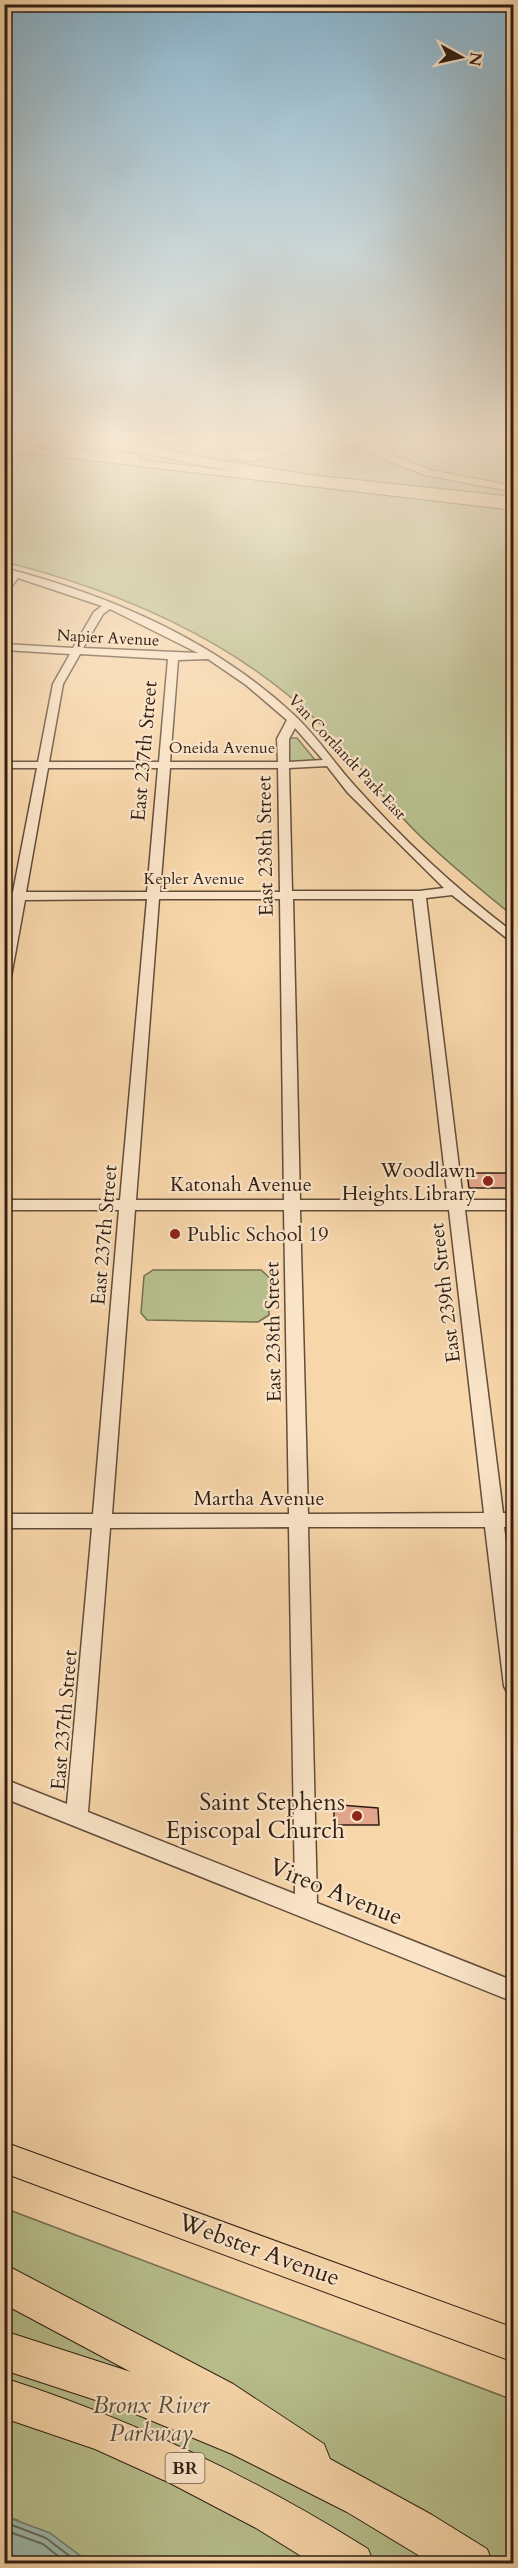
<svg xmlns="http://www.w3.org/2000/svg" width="518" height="2568" viewBox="0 0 518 2568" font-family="Cardo,serif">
<rect width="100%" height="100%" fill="#f7d6aa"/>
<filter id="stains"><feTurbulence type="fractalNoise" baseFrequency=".00333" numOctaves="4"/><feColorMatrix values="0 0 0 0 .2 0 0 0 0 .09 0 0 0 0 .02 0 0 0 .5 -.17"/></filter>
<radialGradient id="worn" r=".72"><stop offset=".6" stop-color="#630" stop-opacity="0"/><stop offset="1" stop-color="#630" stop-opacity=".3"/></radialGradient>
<path fill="#b7bf8d" stroke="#746f51" stroke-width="1.5" d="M5,442H513V916C479,888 445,861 414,830C380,795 352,755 317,721C234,640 117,590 5,562Z
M286,738H297L316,761L286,762Z
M153,1270H261L269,1277V1315L258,1322L147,1320L141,1313L144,1276Z
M4,2208L513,2400V2563H76L17,2520L5,2517Z"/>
<path fill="#9db9ac" stroke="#717b70" stroke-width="1.5" d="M4,2516L50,2533L90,2563H5Z"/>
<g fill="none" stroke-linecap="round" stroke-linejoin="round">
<path stroke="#666c60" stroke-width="2" d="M4,2522L46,2538L80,2564
M4,2530L43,2544L68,2564"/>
</g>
<path fill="#e1a58b" stroke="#301f15" stroke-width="1.5" d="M467,1173H507L510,1188H469Z
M340,1805L378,1808L379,1825H334V1806Z"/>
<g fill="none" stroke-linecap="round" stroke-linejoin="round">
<g stroke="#624d3a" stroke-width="3">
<path id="minor" d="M4,568C109,595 212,639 293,714C317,736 333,762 354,785C402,839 456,889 514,933V944L452,895L426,898L463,1200H514V1210H465L503,1513H514V1527H504L514,1600V1694L507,1692L504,1686L485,1527H308L317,1903L514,1981V2002L4,1798V1779L67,1804L92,1528H4V1514H93L119,1210H4V1200H120L147,899L25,900L11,977L4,981V939L12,900H4V892H13L37,768H4V762H38L53,684L70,654L4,650V644L73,648L94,612L102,606L18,578L4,596V585L10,576L4,574ZM110,609L198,653L83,648L103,614ZM80,654L168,659L159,762H49L63,684ZM208,659L246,685L287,720L277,739L278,762H170L178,660ZM295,728L323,760L289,762V739ZM327,766L348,793L444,888L419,891H292L289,768ZM48,768H158L147,892H26ZM170,768H278L280,892H160ZM159,899H280L284,1200H136ZM293,899H413L448,1200H300ZM135,1210H284L289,1514H112ZM300,1210H449L484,1513L308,1514ZM289,1527L295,1894L88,1812L110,1528Z"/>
</g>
<g stroke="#301f15" stroke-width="2">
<path id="major" d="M343,442H357L431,470L514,486V492L424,475Z
M4,444L514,504V510L4,450Z
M4,2142L514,2328V2362L4,2173Z"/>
</g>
<g stroke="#301f15" stroke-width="2">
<path id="highway" d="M105,442H126L211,459L311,475L514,497V505C393,494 271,482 153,455C139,452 115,451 105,442Z
M285,442H298C286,457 241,468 226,455C238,444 267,459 285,442Z
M81,450L135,454L141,458L135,462L77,457V451Z
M4,2264L233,2384L324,2444L330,2459L432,2515L487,2549L493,2564H433L347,2512L232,2454L126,2410L4,2370V2331L131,2372L4,2304Z
M4,2378C134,2420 253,2477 368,2549L374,2564H314L256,2528L170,2483L95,2449L4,2418Z"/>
</g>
<use href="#minor" fill="#fae4c8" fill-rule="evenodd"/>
<use href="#major" fill="#f7d6aa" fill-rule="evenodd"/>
<use href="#highway" fill="#f7d6aa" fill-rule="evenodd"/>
</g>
<linearGradient id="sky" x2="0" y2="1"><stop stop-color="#8ab6d0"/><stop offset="0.55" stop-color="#fbedd9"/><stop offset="1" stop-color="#fbedd9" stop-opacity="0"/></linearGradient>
<rect width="518" height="801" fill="url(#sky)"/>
<g fill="#8f2418" stroke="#fae4c8" stroke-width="2">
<circle cx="488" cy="1181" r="6"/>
<circle cx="175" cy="1234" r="6"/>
<circle cx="357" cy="1816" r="6"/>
</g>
<g text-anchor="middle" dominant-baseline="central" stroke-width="4.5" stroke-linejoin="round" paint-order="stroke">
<g font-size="16" fill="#301f15" stroke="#fae4c8">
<text transform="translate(108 638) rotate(3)">Napier Avenue</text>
<text x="222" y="748">Oneida Avenue</text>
<text transform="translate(347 757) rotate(47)">Van Cortlandt Park East</text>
<text x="194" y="879">Kepler Avenue</text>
</g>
<rect fill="#fae4c8" stroke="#6d5a4b" stroke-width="1.5" x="165.5" y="2453" width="39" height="30" rx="4.5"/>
<g font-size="18" font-weight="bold" fill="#301f15">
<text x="185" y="2468">BR</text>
</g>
<g font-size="20" fill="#301f15" stroke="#fae4c8">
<text transform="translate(144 751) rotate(-85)">East 237th Street</text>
<text transform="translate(265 846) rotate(-91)">East 238th Street</text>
<text x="241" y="1184">Katonah Avenue</text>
<text transform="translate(104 1235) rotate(-85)">East 237th Street</text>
<text transform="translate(445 1293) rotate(-97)">East 239th Street</text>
<text transform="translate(273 1332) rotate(-91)">East 238th Street</text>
<text x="259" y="1498">Martha Avenue</text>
<text transform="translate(64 1720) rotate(-85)">East 237th Street</text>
</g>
<g font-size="20" fill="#301f15" stroke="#fae4c8" text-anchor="end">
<text x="476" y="1170">Woodlawn<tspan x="476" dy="23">Heights Library</tspan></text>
<text x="187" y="1234" text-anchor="start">Public School 19</text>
</g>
<g font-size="24" fill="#301f15" stroke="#fae4c8" text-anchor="end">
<text x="345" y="1802">Saint Stephens<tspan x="345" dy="28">Episcopal Church</tspan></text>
</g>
<g font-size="24" fill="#301f15" stroke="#fae4c8">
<text transform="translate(336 1892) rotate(22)">Vireo Avenue</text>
<text transform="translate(259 2250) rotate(20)">Webster Avenue</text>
</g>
<g font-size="24" font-style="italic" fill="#584f39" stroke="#fae4c8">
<text x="151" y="2405">Bronx River<tspan x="151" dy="28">Parkway</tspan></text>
</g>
</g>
<rect width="518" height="2568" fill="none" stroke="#f7d6aa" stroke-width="24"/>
<rect x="6" y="6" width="506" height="2556" fill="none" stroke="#301f15" stroke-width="3"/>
<rect x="12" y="12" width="494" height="2544" fill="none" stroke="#301f15" stroke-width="1.5"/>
<g transform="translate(461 57) rotate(98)" stroke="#fae4c8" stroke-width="4.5" paint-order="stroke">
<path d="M0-4.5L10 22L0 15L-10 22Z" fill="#301f15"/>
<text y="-9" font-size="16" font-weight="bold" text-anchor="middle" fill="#301f15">N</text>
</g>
<rect width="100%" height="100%" filter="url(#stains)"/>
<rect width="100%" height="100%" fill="url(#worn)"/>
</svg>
